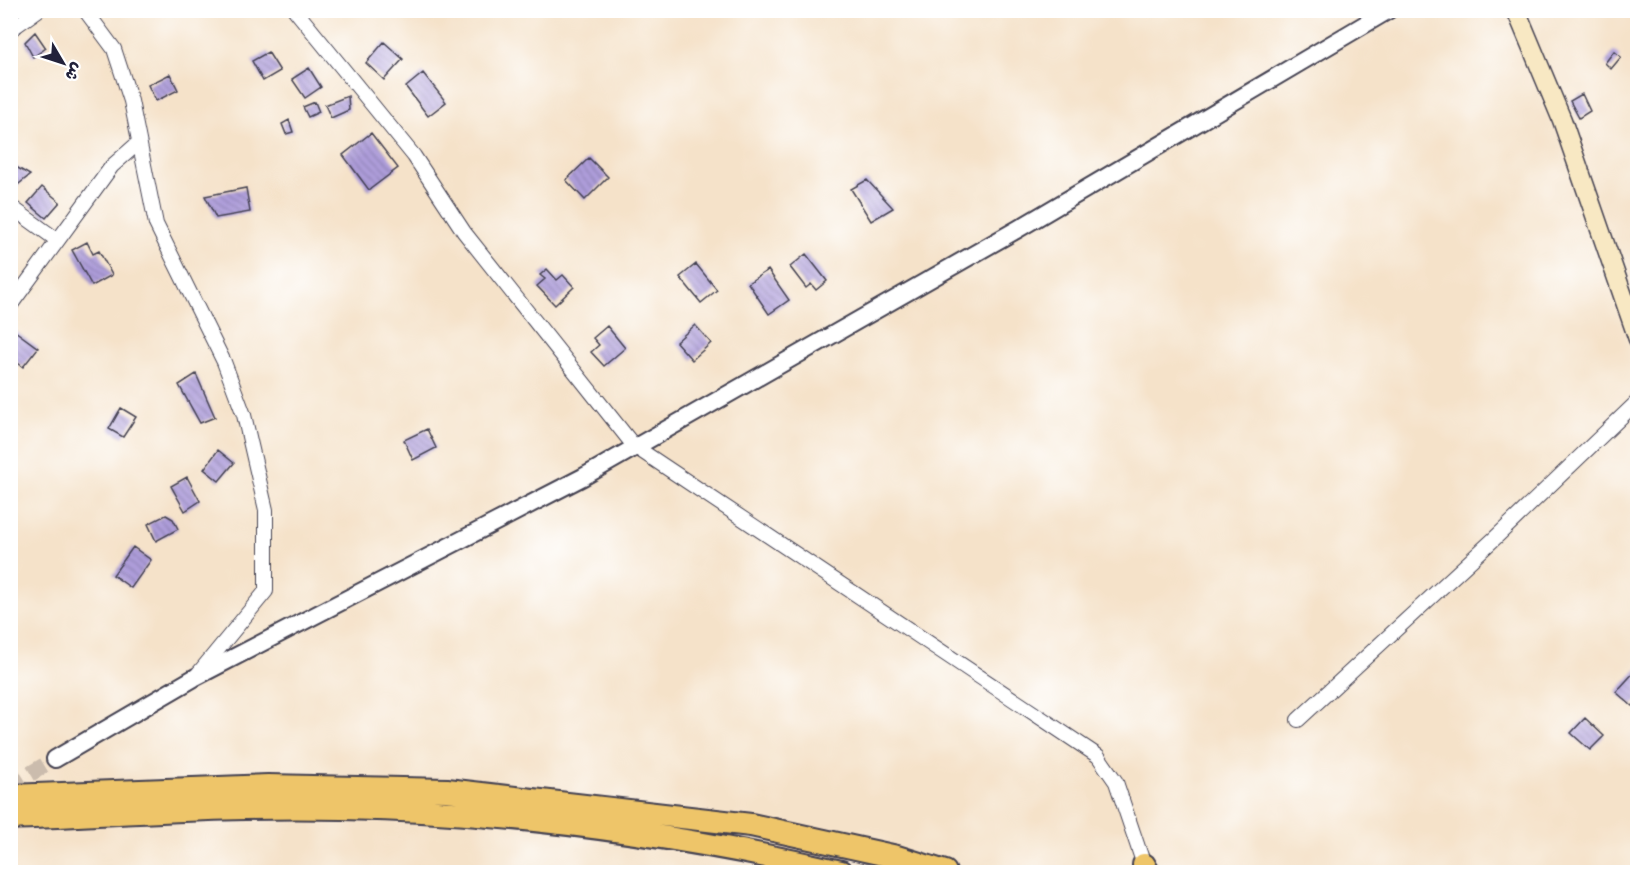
<svg xmlns="http://www.w3.org/2000/svg" width="1648" height="883" viewBox="0 0 1648 883" font-family="Itim,'Playpen Sans Arabic',sans-serif">
<defs>
<pattern id="building-back-hatch" width="6" height="6" patternUnits="userSpaceOnUse" patternTransform="scale(1.5)"><rect width="6" height="6" fill="#ae9dda"/><path d="M-1 5l2 2M0 0l6 6M5-1l2 2" fill="none" stroke="#8d80b2"/></pattern>
</defs>
<rect width="100%" height="100%" fill="#fff"/>
<filter id="ink" filterUnits="userSpaceOnUse"><feTurbulence type="fractalNoise" baseFrequency=".0167" numOctaves="2"/><feDisplacementMap in="SourceGraphic" scale="12" xChannelSelector="R" yChannelSelector="G"/><feConvolveMatrix kernelMatrix="1 2 1 2 8 2 1 2 1" color-interpolation-filters="sRGB"/></filter>
<filter id="wash" filterUnits="userSpaceOnUse"><feTurbulence type="fractalNoise" baseFrequency=".008" numOctaves="4" result="noise"/><feDisplacementMap in="SourceGraphic" scale="24" xChannelSelector="R" yChannelSelector="G"/><feGaussianBlur stdDeviation="1.35" result="paint"/><feColorMatrix in="noise" values="0 0 0 0 0 0 0 0 0 0 0 0 0 0 0 0 0 1.4 0 .05"/><feComposite in="paint" operator="in"/></filter>
<g filter="url(#wash)">
<rect width="100%" height="100%" fill="#f5e2c9"/>
<g id="blocks">
<path fill="url(#building-back-hatch)" d="M35,32L46,48L33,57L25,42Z
M384,42L403,59L384,80L366,63Z
M1614,51L1621,57L1611,69L1605,63Z
M268,52L280,71L263,81L252,61Z
M309,68L321,87L305,98L292,79Z
M423,73L446,102L428,116L406,87Z
M170,74L178,90L156,101L148,85Z
M1582,94L1590,111L1579,118L1570,101Z
M348,96L349,110L331,118L325,105Z
M315,102L319,112L308,117L303,107Z
M289,120L293,132L286,134L282,124Z
M371,133L398,168L369,190L343,155Z
M589,158L608,177L585,200L566,180Z
M16,167L30,175L10,191V171Z
M867,180L893,208L871,221L851,189Z
M42,187L60,202L46,218L28,203Z
M246,188L250,212L216,218L205,196Z
M87,242L93,254L99,251L112,275L92,286L72,250Z
M806,254L827,281L816,290L811,284L806,288L790,267Z
M696,264L717,290L701,303L680,277Z
M547,269L557,280L563,275L574,287L555,305L537,286L545,279L540,275Z
M768,270L789,300L769,314L748,283Z
M695,325L711,343L692,360L676,342Z
M607,326L625,348L604,366L591,352L599,345L593,338Z
M15,331L38,348L23,367L10,357V336Z
M196,374L215,417L200,423L179,385Z
M121,408L136,417L123,437L109,429Z
M427,429L436,448L413,460L404,440Z
M218,450L234,463L219,481L204,469Z
M187,477L200,501L185,511L171,486Z
M166,515L173,519L178,529L156,541L148,524Z
M133,547L151,560L131,588L113,575Z
M1638,668V701L1632,706L1616,692Z
M1585,718L1604,736L1590,750L1571,733Z"/>
</g>
</g>
<g filter="url(#ink)">
<use href="#blocks" fill-opacity="0" stroke="#423f50" stroke-width="1.5"/>
<g fill="none" stroke-linecap="round" stroke-linejoin="round">
<path stroke="#cbbcad" stroke-width="16" stroke-dasharray="16 8" stroke-linecap="butt" d="M10,786L55,759"/>
<g stroke="#423f50" stroke-width="16">
<path id="minor" d="M85,10L114,49L131,101L156,224L224,362L244,415L266,510V591L197,675
M295,10L414,156L464,232L634,446L1098,756L1116,782L1144,865
M10,30L38,10
M10,206L57,240
M10,306L112,166L137,144
M1298,720L1494,539L1638,401"/>
</g>
<g stroke="#423f50" stroke-width="20">
<path id="tertiary" d="M55,759L194,678L583,477L1018,229L1389,10"/>
</g>
<g stroke="#423f50" stroke-width="21">
<path id="secondary" d="M1516,10L1562,120L1638,339"/>
</g>
<g stroke="#423f50" stroke-width="26">
<path id="trunk" d="M10,796L268,786L447,790L751,825L897,857L945,872
M10,818C121,814 232,805 342,808C509,811 679,835 841,872
M1144,872V865L1148,872"/>
</g>
<use href="#minor" stroke="#fff" stroke-width="14"/>
<use href="#tertiary" stroke="#fff" stroke-width="16"/>
<use href="#secondary" stroke="#f8e8c3" stroke-width="18"/>
<use href="#trunk" stroke="#eec569" stroke-width="22"/>
</g>
</g>
<rect width="1648" height="883" fill="none" stroke="#fff" stroke-width="36"/>
<g transform="translate(63 63) rotate(129)" stroke="#ffffff" stroke-width="4.5" paint-order="stroke">
<path d="M0-4.5L10 22L0 15L-10 22Z" fill="#22223b"/>
<text y="-9" font-size="16" font-weight="bold" text-anchor="middle" fill="#22223b">ش</text>
</g>
</svg>
